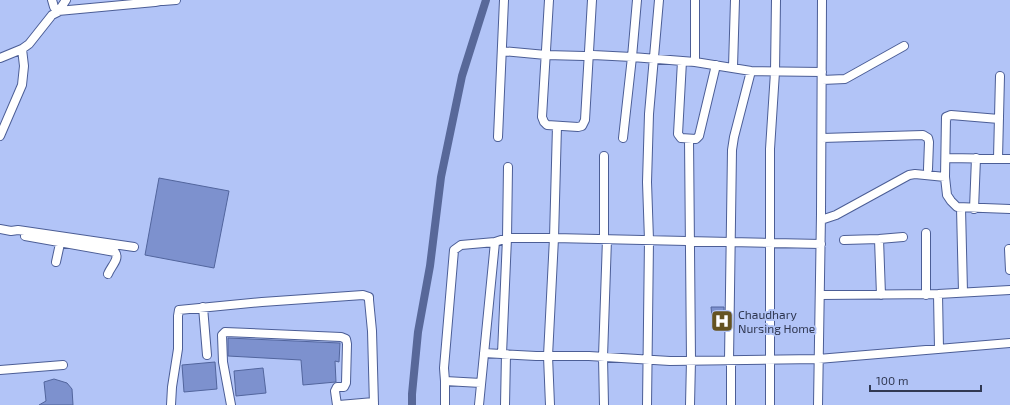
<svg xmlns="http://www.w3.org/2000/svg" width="1010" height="405" viewBox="0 0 1010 405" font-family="'Exo 2',sans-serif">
<rect width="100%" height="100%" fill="#b2c4f7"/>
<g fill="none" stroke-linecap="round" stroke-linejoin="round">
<path stroke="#586899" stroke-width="8" d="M412,405V394L418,332L430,266L441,177L462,76L486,0"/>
</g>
<path fill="#7d91ce" stroke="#52659d" d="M159,178L229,191L214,268L145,255Z
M711,307H724V326L713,327Z
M228,338L340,343L339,362L335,361L336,382L303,385L301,360L228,356Z
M215,362L217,389L184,392L182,365Z
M263,368L266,393L236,396L234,371Z
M54,379L67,383L72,389L73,405H39L46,401L44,382Z"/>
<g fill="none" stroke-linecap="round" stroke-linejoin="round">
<g stroke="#4c5e96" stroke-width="10">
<path id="minor" d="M52,0L54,7
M549,0L542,117L544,122L547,125L578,127L582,126L585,120L592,0
M637,0L632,57L695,62L751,71L822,72
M163,1L176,0
M58,11L155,2L165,0
M502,51L546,55L584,56L593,55L632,57L623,138
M0,58L22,49L29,44L52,15L58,12L66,0
M682,61L678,134L681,138L696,139L699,136L716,65
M695,62V0
M733,67L735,0
M822,80L845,79L904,46
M999,119L951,115L946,117L945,177L947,195L951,201L957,207L1010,209
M0,136L22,85L24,66L22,49
M498,137L504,0
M822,138L923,135L928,138L929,142L928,169
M689,139L691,360L690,405
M604,156V239
M946,158L1010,159
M998,158L1000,76
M961,208L963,292
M974,209L976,158
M821,220L836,215L909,175L915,174L945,177
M0,229L11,231L18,230L134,247
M926,233V295
M25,236L115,252C120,259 111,266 108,274
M879,239L881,295
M844,240L879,239L903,237
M1009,249L1010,270
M56,262L61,239
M938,294L939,349
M820,295L938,294L1010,290
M203,307L207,355
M484,353L536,356H589L670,361L818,359L1010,343
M502,354L507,238L508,167
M729,360L732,150L734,137L751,71
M0,370L63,365
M445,381L444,368L454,250L461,245L495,242L507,238H554L821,244
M171,405L172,387L178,349V316L179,310L262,302L363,295L369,297V300L372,331L374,405
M231,405L223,362L222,335L225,332L341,337L346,339L347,344L346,383L344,387H337L335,391L337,405
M339,405L374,402
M445,405V381L481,383
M479,405L495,242
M505,405L506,354
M550,405L548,356L554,238L557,126
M604,405L603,357L607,239
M647,405L649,240L647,182L649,114L659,0
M731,405V360
M770,405V149L775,72L776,0
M818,405L821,214L822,0"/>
</g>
<use href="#minor" stroke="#fff" stroke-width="8"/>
</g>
<defs>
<g id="hospital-square" transform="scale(1.15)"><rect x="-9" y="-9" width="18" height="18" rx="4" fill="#655321" stroke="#b2c4f7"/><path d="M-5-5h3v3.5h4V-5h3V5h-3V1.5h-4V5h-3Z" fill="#fff"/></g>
</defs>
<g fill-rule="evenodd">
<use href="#hospital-square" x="722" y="321"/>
</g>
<g text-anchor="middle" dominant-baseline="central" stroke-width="4" stroke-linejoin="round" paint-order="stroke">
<g font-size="12" fill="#303852" stroke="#b2c4f7" text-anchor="start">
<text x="738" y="314">Chaudhary<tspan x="738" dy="14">Nursing Home</tspan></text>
</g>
</g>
<path d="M870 385v6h111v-6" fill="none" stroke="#303852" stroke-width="2"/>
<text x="876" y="385" font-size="12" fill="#303852" stroke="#b2c4f7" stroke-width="3" paint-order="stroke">100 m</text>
</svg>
